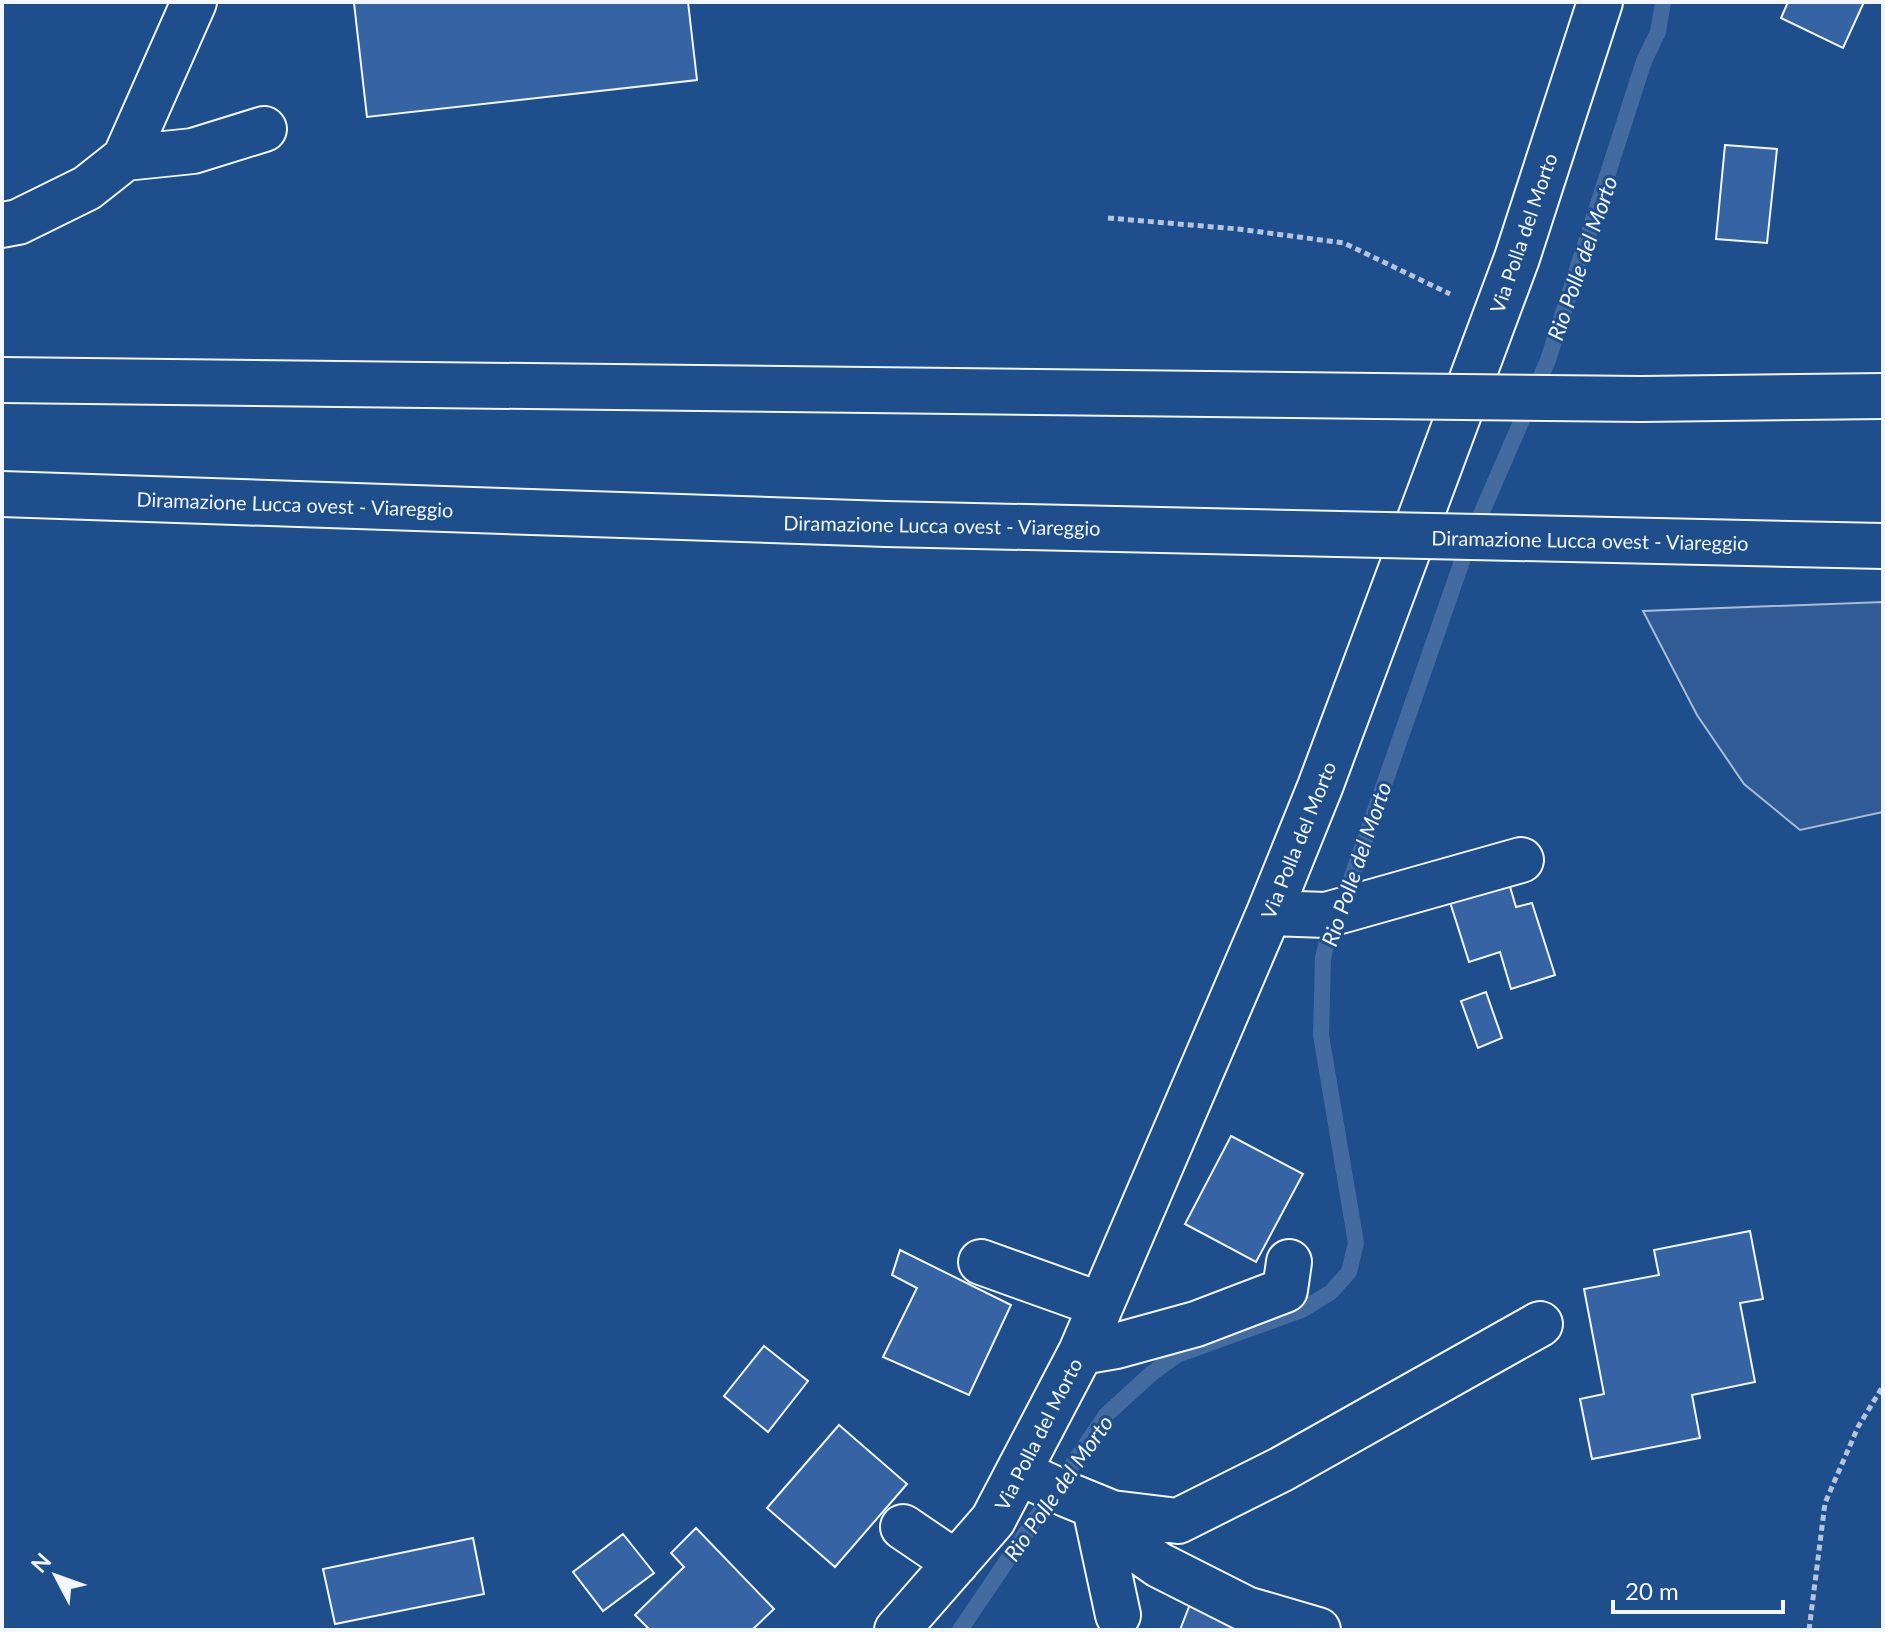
<svg xmlns="http://www.w3.org/2000/svg" width="1885" height="1632" viewBox="0 0 1885 1632" font-family="Lato,sans-serif">
<rect width="100%" height="100%" fill="#1f4e8c"/>
<path fill="#305b95" stroke="#a8bbd7" stroke-width="2" d="M1883,602V812L1800,830L1744,784L1697,715L1643,611Z"/>
<g fill="none" stroke-linecap="round" stroke-linejoin="round">
<path stroke="#446ba0" stroke-width="16" d="M960,1630L1106,1415L1152,1373L1177,1355L1302,1310L1331,1292L1349,1272L1356,1243L1321,1035L1323,958L1334,913L1347,891L1468,544L1548,360L1644,61L1658,32L1663,2"/>
</g>
<path fill="#3563a3" stroke="#f2f6ff" stroke-width="2" d="M366,2H688L697,80L367,117L354,3Z
M1788,2H1864L1843,48L1781,18Z
M1725,145L1777,149L1767,243L1716,239Z
M1508,880L1516,907L1532,903L1555,975L1511,989L1500,952L1469,962L1449,899Z
M1486,992L1502,1038L1478,1048L1461,1001Z
M1231,1136L1303,1174L1256,1262L1185,1224Z
M1750,1231L1763,1299L1740,1303L1755,1382L1692,1395L1700,1438L1592,1459L1580,1399L1604,1394L1584,1289L1659,1275L1654,1250Z
M900,1250L1011,1305L969,1395L883,1357L917,1288L892,1275Z
M764,1346L808,1381L768,1432L724,1396Z
M839,1425L907,1484L835,1567L767,1508Z
M696,1528L774,1609L752,1630H650L635,1615L684,1567L671,1553Z
M623,1534L654,1573L603,1611L573,1572Z
M473,1538L484,1594L335,1624L323,1569Z
M1192,1599L1269,1630H1180Z"/>
<g fill="none" stroke-linecap="round" stroke-linejoin="round">
<g stroke="#f2f6ff" stroke-width="48">
<path id="minor" d="M125,158L193,151L264,129
M2,225L18,222L87,188L125,158L194,2
M1269,913L1326,915L1521,860
M981,1262L1101,1305
M1081,1352L1116,1346L1196,1324L1285,1290L1289,1262
M1018,1472L1068,1495L1112,1513L1178,1521L1280,1470L1540,1324
M1095,1506L1126,1542L1159,1565L1246,1609L1318,1630
M1095,1508L1118,1615
M903,1527L956,1563
M897,1630L993,1520L1081,1352L1269,913L1320,787L1517,258L1600,2"/>
</g>
<path stroke="#b3c4dc" stroke-width="5" stroke-dasharray="6 4" stroke-linecap="butt" d="M1108,218L1238,229L1344,243L1450,294
M1809,1630L1825,1503L1858,1427L1883,1386"/>
<use href="#minor" stroke="#1f4e8c" stroke-width="44"/>
<g stroke="#f2f6ff" stroke-width="48" stroke-linecap="butt">
<path id="highway-bridge" d="M2,380L1641,399L1883,396
M2,494L886,524L1883,546"/>
</g>
<use href="#highway-bridge" stroke="#1f4e8c" stroke-width="44"/>
</g>
<g text-anchor="middle" dominant-baseline="central" stroke-width="6" stroke-linejoin="round" paint-order="stroke">
<g font-size="20" fill="#f2f6ff" stroke="#1f4e8c">
<text transform="translate(1523 233) rotate(-71)">Via Polla del Morto</text>
<text transform="translate(295 504) rotate(2)">Diramazione Lucca ovest - Viareggio</text>
<text transform="translate(942 525) rotate(1)">Diramazione Lucca ovest - Viareggio</text>
<text transform="translate(1590 540) rotate(1)">Diramazione Lucca ovest - Viareggio</text>
<text transform="translate(1298 840) rotate(-68)">Via Polla del Morto</text>
<text transform="translate(1038 1434) rotate(-63)">Via Polla del Morto</text>
</g>
<g font-size="22" font-style="italic" fill="#f2f6ff" stroke="#1f4e8c">
<text transform="translate(1582 258) rotate(-71)">Rio Polle del Morto</text>
<text transform="translate(1356 864) rotate(-71)">Rio Polle del Morto</text>
<text transform="translate(1058 1488) rotate(-55)">Rio Polle del Morto</text>
</g>
</g>
<rect width="1885" height="1632" fill="none" stroke="#f2f6ff" stroke-width="8"/>
<g transform="translate(56 1576) rotate(311)" stroke="#1f4e8c" stroke-width="6" paint-order="stroke">
<path d="M0-6L14 30L0 20L-14 30Z" fill="#f2f6ff"/>
<text y="-12" font-size="22" font-weight="bold" text-anchor="middle" fill="#f2f6ff">N</text>
</g>
<path d="M1613 1600v12h170v-12" fill="none" stroke="#f2f6ff" stroke-width="4"/>
<text x="1625" y="1600" font-size="24" fill="#f2f6ff" stroke="#1f4e8c" stroke-width="6" paint-order="stroke">20 m</text>
</svg>
